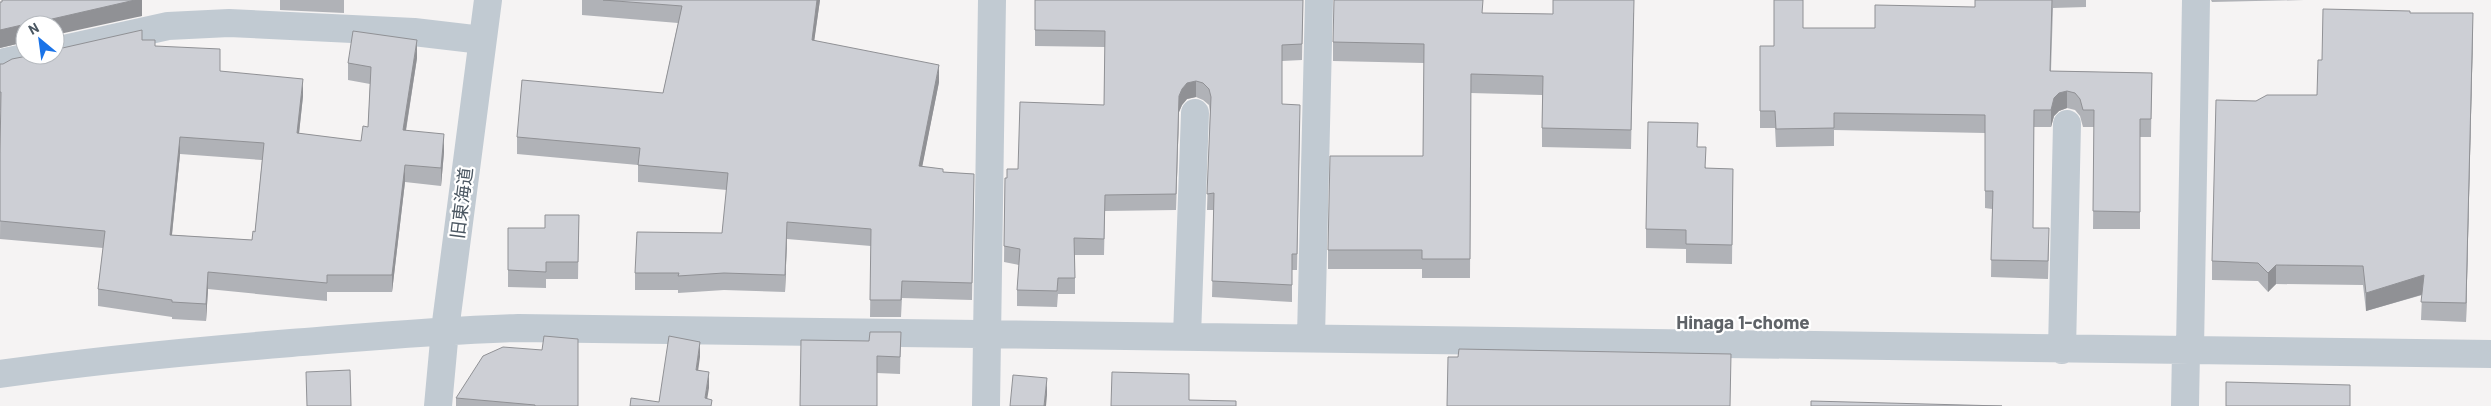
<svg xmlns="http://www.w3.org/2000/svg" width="2491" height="406" viewBox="0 0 2491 406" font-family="Barlow,'Noto Sans JP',sans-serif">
<rect width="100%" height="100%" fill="#f5f3f3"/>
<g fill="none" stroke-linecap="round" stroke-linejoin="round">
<path stroke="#c1cad2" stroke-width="28" d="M55,51L168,26L229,23L414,32L482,40
M0,66L5,62L38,55
M1187,336L1195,113
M1311,337L1319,0
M2190,349L2196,0
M2062,350L2067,124
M0,374C96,360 193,351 291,343C366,337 442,330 518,328L2491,354
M438,406L445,330L488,0
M986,406L992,0
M2185,406L2186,350"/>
</g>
<path fill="#b0b2b7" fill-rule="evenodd" d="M142,0V16L55,25H25V42L0,48V2Z
M280,0H344V13L280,10Z
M582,0H820L814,40L939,82L922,166L943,172L974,174L972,300L902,298L901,317H870L871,246L787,239L785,292L724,290L678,293V290H635V273L722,233L727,190L638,182V165L517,154V137L663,93L678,23L582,15Z
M1035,0H1303L1302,60L1282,61V104L1300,121L1297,270H1292V302L1212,297L1214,210H1207L1210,112L1209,105L1203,100L1196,97L1187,99L1182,105L1179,112L1176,210L1105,211L1104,255H1075V294H1058L1057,307L1017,306V290L1019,265L1004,262L1005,178H1007L1104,105L1105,47L1035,46Z
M1975,0H2086V7L2053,8L2051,71L2152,73L2151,137H2140V229H2093L2094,127H2083L2080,116L2075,110L2067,108L2059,111L2054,116L2051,127H2034L2033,228L2049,245L2048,279L1991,277L1992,209L1985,208V133L1834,130V146L1776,147L1775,128H1760V46H1774L1803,28H1875L1975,7Z
M2211,0H2304L2212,2Z
M1483,13L1553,14L1634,13L1631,149L1542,147V95L1471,93L1470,278H1422V269H1328V250L1423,156L1424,63L1333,61V42Z
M2473,32L2466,322L2421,320L2422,295L2366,311L2363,285L2276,284L2268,292L2258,281L2212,280V261L2256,101L2317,95L2322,60Z
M142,40L155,46L220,71L303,96L299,134L361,141L368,127L370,84L348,80V63L417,58L406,131L444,152L441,186L405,182L392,292H327V301L208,289L206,321L172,319V317L98,306V289L103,248L0,239L1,110H0V64H3L58,49ZM180,154L262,160L255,232L252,240L172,235Z
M1697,147L1706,168L1733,169L1732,264L1686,263V249L1646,248V229Z
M579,215L578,279H546V288L508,287V228H545Z
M901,332L900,374L877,373L869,341Z
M456,398L578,406H456Z"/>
<path fill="#909195" d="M135,0H142V16L55,35V25H44V23L52,19Z
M817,0H820L812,57V40Z
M2473,13V32L2466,322V303Z
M35,22V25H25V42L0,48V30Z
M417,40V58L403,148V130Z
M939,65V82L919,183V166Z
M303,79V96L297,151V133Z
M1196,81V97L1187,99L1182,105L1179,112L1176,210L1179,96L1182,89L1187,83Z
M2067,91V108L2059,111L2054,116L2051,127V110L2054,98L2059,93Z
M444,134V152L441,186V168Z
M180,137V154L170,253V235Z
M405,165V182L392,292V275Z
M787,222V239L785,292V275Z
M2276,265V284L2268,292V273Z
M208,272V289L206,321V304Z
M2424,275V294L2366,311V293Z
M700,342V357L696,386V370Z
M709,372V388L706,406L705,398Z
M1047,378V395L1046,406H1044Z"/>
<path fill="#cdcfd5" stroke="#909195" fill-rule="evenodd" d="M2,0H135L52,19L44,23L35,22L0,30V2H2Z
M603,0H817L812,40L939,65L919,166L943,169V172L974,174L972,283L902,281L901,300H870L871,229L787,222L785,275L724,273L678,276L679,273H635L637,232L722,233L728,173L638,165L640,148L517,137L522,80L663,93L682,6Z
M1035,0H1303L1302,44L1282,45V104L1300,105L1297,254H1292V285L1212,281L1214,193L1207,194L1211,97L1209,89L1203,83L1196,81L1187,83L1182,89L1179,96L1176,194L1105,195L1104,239L1074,238L1075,278H1058L1057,291L1017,290L1020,249L1004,246L1005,178H1007V169H1018L1020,102L1104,105L1105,31L1035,30Z
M1334,0H1483L1482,13L1553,14V0H1634L1631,130L1542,128L1543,76L1471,74L1470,259H1422V250H1328L1330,156H1423L1424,44L1333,42Z
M1774,0H1803V28H1875V5L1975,7V0H2052L2050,71L2152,73L2151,119H2140V212L2093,211L2094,110H2083L2080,99L2075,93L2067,91L2059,93L2054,98L2051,110H2034L2033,228H2049L2048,261L1991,260L1993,191H1985V115L1834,113V128L1776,129L1775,111H1760V46H1774Z
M2323,9L2410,11V13H2473L2466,303L2421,302L2424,275L2366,293L2363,266L2276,265L2268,273L2258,263L2212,261L2216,100L2256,101L2267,95H2317L2318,60H2322Z
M142,30V40H155V46L220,49V71L303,79L297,133L361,141L363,126L368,127L371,67L348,63L353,31L417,40L403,130L444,134L441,168L405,165L392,275H327V283L208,272L206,304L172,302V300L98,289L105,231L0,221V153L1,92H0V64H3L12,59L32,55H55V49H58ZM180,137L264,143L255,232L253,231L252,240L170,235Z
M1648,122L1698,123L1697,147H1706L1705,168L1733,169L1732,245L1686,244V230L1646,229Z
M545,215H579L578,262H546V272L508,270V228H545Z
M870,332H901L900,357L877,356V406H800L801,340L869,341Z
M544,336L578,339V406H535V405L456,398L483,356L503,347L542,350Z
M669,336L700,342L696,370L709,372L705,398L712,400L711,406H630L631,398L659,402Z
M1459,349L1731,354L1730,406H1447L1448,357H1458Z
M350,370L351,406H307L306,372Z
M1112,372L1189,374V400L1236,401V406H1111Z
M1013,375L1047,378L1044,406H1010Z
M2226,382L2350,385V406H2226Z
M1811,401L2002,406H1811Z"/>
<g text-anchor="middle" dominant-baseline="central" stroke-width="4.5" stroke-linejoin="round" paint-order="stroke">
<g font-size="18" fill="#4a5661" stroke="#fff">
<text transform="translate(461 203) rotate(-83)">旧東海道</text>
</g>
<g font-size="19" font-weight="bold" fill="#5f6368" stroke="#fff">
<text x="1743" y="321">Hinaga 1-chome</text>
</g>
</g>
<g transform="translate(40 40) rotate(331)"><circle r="24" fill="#ffffff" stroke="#b7bbc0"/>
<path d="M0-4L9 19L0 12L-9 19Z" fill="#1a73e8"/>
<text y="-8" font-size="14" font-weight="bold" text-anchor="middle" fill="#4a5661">N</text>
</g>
</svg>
